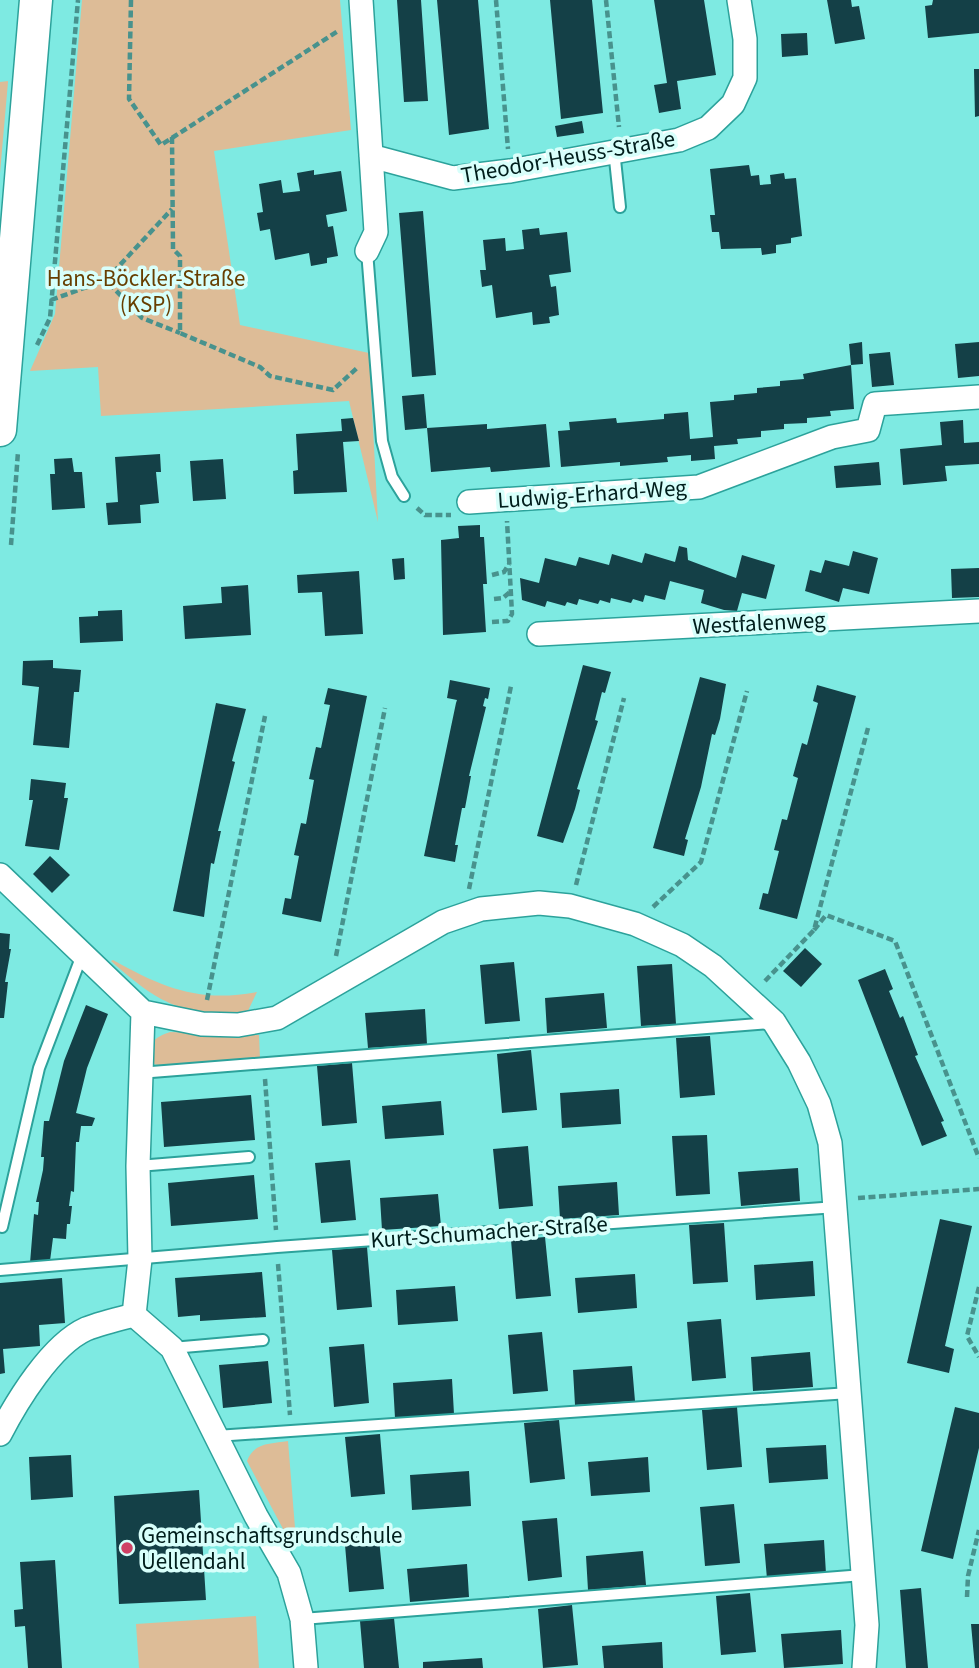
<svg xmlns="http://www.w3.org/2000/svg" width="979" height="1668" viewBox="0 0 979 1668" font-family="'Source Sans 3',sans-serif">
<rect width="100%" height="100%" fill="#7eeae2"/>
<path fill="#ddbc97" d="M82,0H340L351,130L214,151L240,325L369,353L378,522L349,401L101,416L98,367L30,371L55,314Z
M8,81V82L0,173V82Z
M113,960C163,988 200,1003 257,992L246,1015C178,1012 163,1007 111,961Z
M170,1032L259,1035L260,1059L163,1066L153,1064L148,1056C150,1041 156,1037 170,1032Z
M288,1441L296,1540L291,1544L247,1461C254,1442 271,1444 288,1441Z
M256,1616L259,1668H139L136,1624Z"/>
<path fill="#144047" d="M397,0H421L428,101L404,102Z
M437,0H478L489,129L449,135Z
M550,0H592L603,113L561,119Z
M654,0H704L716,75L677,81L681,109L659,113L654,85L667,83Z
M827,0H851L852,7L859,6L865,39L835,44Z
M933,0H979V33L928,38L925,6L932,5Z
M807,33L808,55L782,57L781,34Z
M974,69H979V116L975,117Z
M582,121L584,133L557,137L555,126Z
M749,165L751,176L759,175L760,185L771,184L770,175L784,173L785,179L796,178L802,236L791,238V243L776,245V253L762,255L761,248L721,249L719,232H712L710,215H715L710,169Z
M314,170V175L341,171L347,211L326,215L328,227L333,226L338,256L327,258V263L311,266L309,253L275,260L270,229L260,231L257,213L263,212L259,184L281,180L283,193L300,191L297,173Z
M423,211L436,375L412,377L399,213Z
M539,228L540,235L567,232L571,272L549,275L551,287L556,286L559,315L549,317L550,323L533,325L532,312L496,318L492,285L482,287L480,270H486L483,240L505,238L506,251L524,249L522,230Z
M862,342L863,364L851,365L849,344Z
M979,342V376L958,378L955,344Z
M890,352L894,385L872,387L869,354Z
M851,365L854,409L830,411L831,416L807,418V423L784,424V429L761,431V437L737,439L738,444L714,446L715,459L691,461V455L667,457L668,462L620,466V462L561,467L558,431L570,430L569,422L616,418L617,423L641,421L664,419V414L688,412L690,439L713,437L710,402L734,400V395L757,393V388L780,386V381L804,379L803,374Z
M424,394L427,428L405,430L402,396Z
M353,418L359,441L343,442L347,492L294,494L293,471L298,470L296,434L342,431L341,419Z
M963,420L964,443L979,442V464L945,466L947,481L903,485L900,449L942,445L940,422Z
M487,424V429L546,424L550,467L491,472L490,467L431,472L427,428Z
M160,454L161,472H156L159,503L140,505L141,523L108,525L106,503L118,502L115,457Z
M72,458L74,472H82L85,508L52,510L50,474H55L54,459Z
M223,459L226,499L193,501L190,461Z
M879,462L881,485L836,488L834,466Z
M480,525V537H484L487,584H483L486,632L443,635L441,540L459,538L458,526Z
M679,546L687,548L688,560L736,578L742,555L775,565L766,599L742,593L737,611L724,610L701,603L704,590L670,581L665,600L645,595L643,602L633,599L631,603L611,598L610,603L600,600L598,604L579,599L577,605L567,602L565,606L547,601L545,607L522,600L520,578L539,583L545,558L576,566L579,557L609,565L612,554L642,563L645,553L675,562Z
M853,551L878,558L869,594L843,588L839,602L805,591L810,570L821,573L825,560L849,566Z
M404,558L405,579L394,580L392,559Z
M979,568V597L952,598L951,569Z
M359,571L363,634L325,636L322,592L298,593L297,575Z
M248,585L251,635L185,639L183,606L222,603L221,587Z
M122,610L123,641L80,643L79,617L98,616V611Z
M53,660V668L81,670L79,692H74L69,748L33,745L39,687L22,685L23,661Z
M583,665L611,672L605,693L602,692L595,720L598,721L577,789L580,790L575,809L563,843L537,836Z
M700,677L726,684L720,719L715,735L712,734L701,787L685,839L688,840L684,856L653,848Z
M450,680L490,688L488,699L485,698L483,706L486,707L469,776H471L465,808H462L455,845H458L455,862L424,856L456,703L457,700L447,698Z
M817,685L856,696L797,919L759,909L763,893L768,894L779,851L774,850L782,819L787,820L798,778L793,776L802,743L807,745L818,703L813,701Z
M328,688L367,696L321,922L282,914L285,898L291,899L295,877L299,856L294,855L301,823L306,824L314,780L309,779L316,747L321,748L330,705L324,704Z
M216,703L246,709L232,761L235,762L218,831H221L214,864L211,863L204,917L173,911Z
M31,779L66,783L64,798H68L59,850L25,846L33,800H29Z
M50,856L70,875L52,893L33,874Z
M0,933L10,934L9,949H11L5,982H8L4,1018H0Z
M805,948L822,964L801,987L783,971Z
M514,962L520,1021L485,1024L480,965Z
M672,964L676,1024L641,1026L637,966Z
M885,969L893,989L889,991L900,1018L903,1016L918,1055L915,1056L944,1121L941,1122L947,1136L922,1146L858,980Z
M604,993L607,1028L547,1033L545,998Z
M86,1005L108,1014L87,1068L76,1113L95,1118L92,1126H81L79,1142H76L74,1192L71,1191L69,1206H72L70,1224H67L66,1239L53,1238L50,1261L30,1263L34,1214L38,1215L39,1202H36L43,1170L44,1157H41L44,1121H49L64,1061Z
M425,1009L427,1044L368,1048L365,1013Z
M710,1036L715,1095L680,1098L676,1038Z
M531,1050L537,1110L502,1113L497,1054Z
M352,1063L357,1123L322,1126L317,1066Z
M619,1089L621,1124L562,1128L560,1093Z
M251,1095L255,1140L164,1147L161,1102Z
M441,1101L444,1135L385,1139L382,1106Z
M707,1135L710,1194L676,1196L672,1136Z
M528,1146L533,1206L499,1209L493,1149Z
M350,1160L356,1220L321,1223L315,1163Z
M798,1168L800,1201L741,1206L738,1172Z
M254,1175L258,1219L171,1226L168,1183Z
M617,1182L619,1215L560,1219L558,1186Z
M438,1194L441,1226L382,1230L380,1198Z
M940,1219L972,1226L945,1346L954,1349L949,1373L907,1363Z
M724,1223L728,1282L693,1284L689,1225Z
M545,1237L551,1296L516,1299L511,1240Z
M367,1247L372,1307L337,1310L332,1250Z
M813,1261L815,1296L756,1300L754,1265Z
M262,1272L266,1317L200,1321V1315L178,1317L175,1278Z
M635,1274L637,1308L578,1313L575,1278Z
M62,1278L65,1323L39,1325L40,1346L3,1349L5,1373L0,1374V1283Z
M455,1286L458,1321L398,1325L396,1290Z
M721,1319L726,1378L692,1381L687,1322Z
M542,1332L548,1391L513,1394L508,1335Z
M364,1344L369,1403L334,1407L329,1347Z
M810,1352L813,1387L753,1391L751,1357Z
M268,1361L272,1403L223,1408L219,1365Z
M632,1366L635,1401L575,1405L573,1370Z
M452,1379L454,1414L395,1418L393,1383Z
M737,1407L742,1467L707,1470L702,1410Z
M955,1407L979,1413V1448L953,1559L921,1551Z
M559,1420L565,1479L530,1483L524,1423Z
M380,1434L385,1494L351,1497L345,1437Z
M826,1445L828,1479L769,1483L766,1448Z
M71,1455L73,1497L31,1500L29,1457Z
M648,1457L650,1492L591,1496L588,1462Z
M469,1471L471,1506L412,1510L410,1475Z
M199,1490L206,1600L119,1604L114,1496Z
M734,1504L740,1563L705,1566L700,1507Z
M557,1518L562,1577L528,1581L522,1521Z
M378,1529L384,1589L349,1592L344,1533Z
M824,1540L826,1574L767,1579L764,1544Z
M643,1551L646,1585L588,1590L586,1556Z
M55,1560L62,1668H28L25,1626L15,1627L14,1610L23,1609L20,1562Z
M467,1564L469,1597L410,1602L407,1569Z
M921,1588L928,1668H906L900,1590Z
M750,1593L756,1652L721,1655L716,1596Z
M572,1605L578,1665L543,1668L538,1609Z
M394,1618L399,1668H364L360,1621Z
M971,1624H979V1668H975Z
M841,1630L843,1664L784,1668L781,1634Z
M662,1642L663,1668H604L602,1646Z
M482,1658L483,1668H423V1662Z"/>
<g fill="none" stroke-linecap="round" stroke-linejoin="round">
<g stroke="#2ca29b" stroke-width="14">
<path id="lane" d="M614,150L620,207
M367,251L382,441L392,477L404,496
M139,1073L771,1023
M138,1166L249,1157
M2,1227L39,1068L82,955
M0,1270L277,1247L837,1207
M172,1348L263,1340
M216,1436L849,1393
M302,1619L863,1575"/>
</g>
<g stroke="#2ca29b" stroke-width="26">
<path id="street" d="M361,0L376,232L367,251
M371,156L453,178L510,171L679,140L708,128L733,104L745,78V39L739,0
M469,502L699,487L832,437L868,430L875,404L979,397
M539,634L979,611
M0,875L143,1012L202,1024L238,1025L277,1018L443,922L481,909L539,903L570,906L635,924L682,945L713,966L774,1022L799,1062L819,1104L830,1143L867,1625L864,1668
M143,1012L138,1166L140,1259L134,1315L172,1348L256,1516L289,1573L302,1619L306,1668
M0,1434C17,1401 51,1345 86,1329C101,1323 118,1319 134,1315"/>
</g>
<g stroke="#2ca29b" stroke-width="35">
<path id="secondary" d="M0,430L36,0"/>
</g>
<path stroke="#48928d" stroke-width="4.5" stroke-dasharray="7 3.5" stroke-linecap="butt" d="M131,0L129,99L161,145L338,31
M496,0L508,149
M606,0L619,127
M172,137L173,249L180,256V333L260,367L270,376L333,390L358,367
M106,280L172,209
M51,300L106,280L142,318L180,333
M37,345L50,318L78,0
M417,508L425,515H451
M11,545L18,452
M492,575L504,572L509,564
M494,599L503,598L510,592
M492,622L508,621L512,614L507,521
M576,885L624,698
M469,889L511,686
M653,907L701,862L747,691
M814,930L826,915L895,941L979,1158
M336,956L385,708
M765,981L814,930L868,728
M207,1000L265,716
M265,1079L276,1230
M858,1198L979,1189
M278,1264L290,1415
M979,1287L967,1336L979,1357
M967,1597L968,1576L979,1530"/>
<use href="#lane" stroke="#fff" stroke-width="10"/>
<use href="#street" stroke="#fff" stroke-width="23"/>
<use href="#secondary" stroke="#fff" stroke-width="32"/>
</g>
<circle fill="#cf4064" stroke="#d8fffb" stroke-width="2.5" cx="127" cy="1548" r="7"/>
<g text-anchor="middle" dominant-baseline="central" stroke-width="7" stroke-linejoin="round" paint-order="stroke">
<g font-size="23" fill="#001e1c" stroke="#d8fffb">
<text transform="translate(568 157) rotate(-10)">Theodor-Heuss-Straße</text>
<text transform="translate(592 494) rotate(-4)">Ludwig-Erhard-Weg</text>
<text transform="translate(759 623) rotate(-3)">Westfalenweg</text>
<text transform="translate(489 1232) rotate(-4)">Kurt-Schumacher-Straße</text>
</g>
<g font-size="23" fill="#673e00" stroke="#d8fffb">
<text x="146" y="278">Hans-Böckler-Straße<tspan x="146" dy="26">(KSP)</tspan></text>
</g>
<g font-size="23" fill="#001e1c" stroke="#d8fffb" text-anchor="start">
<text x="141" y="1535">Gemeinschaftsgrundschule<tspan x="141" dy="26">Uellendahl</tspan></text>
</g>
</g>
</svg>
